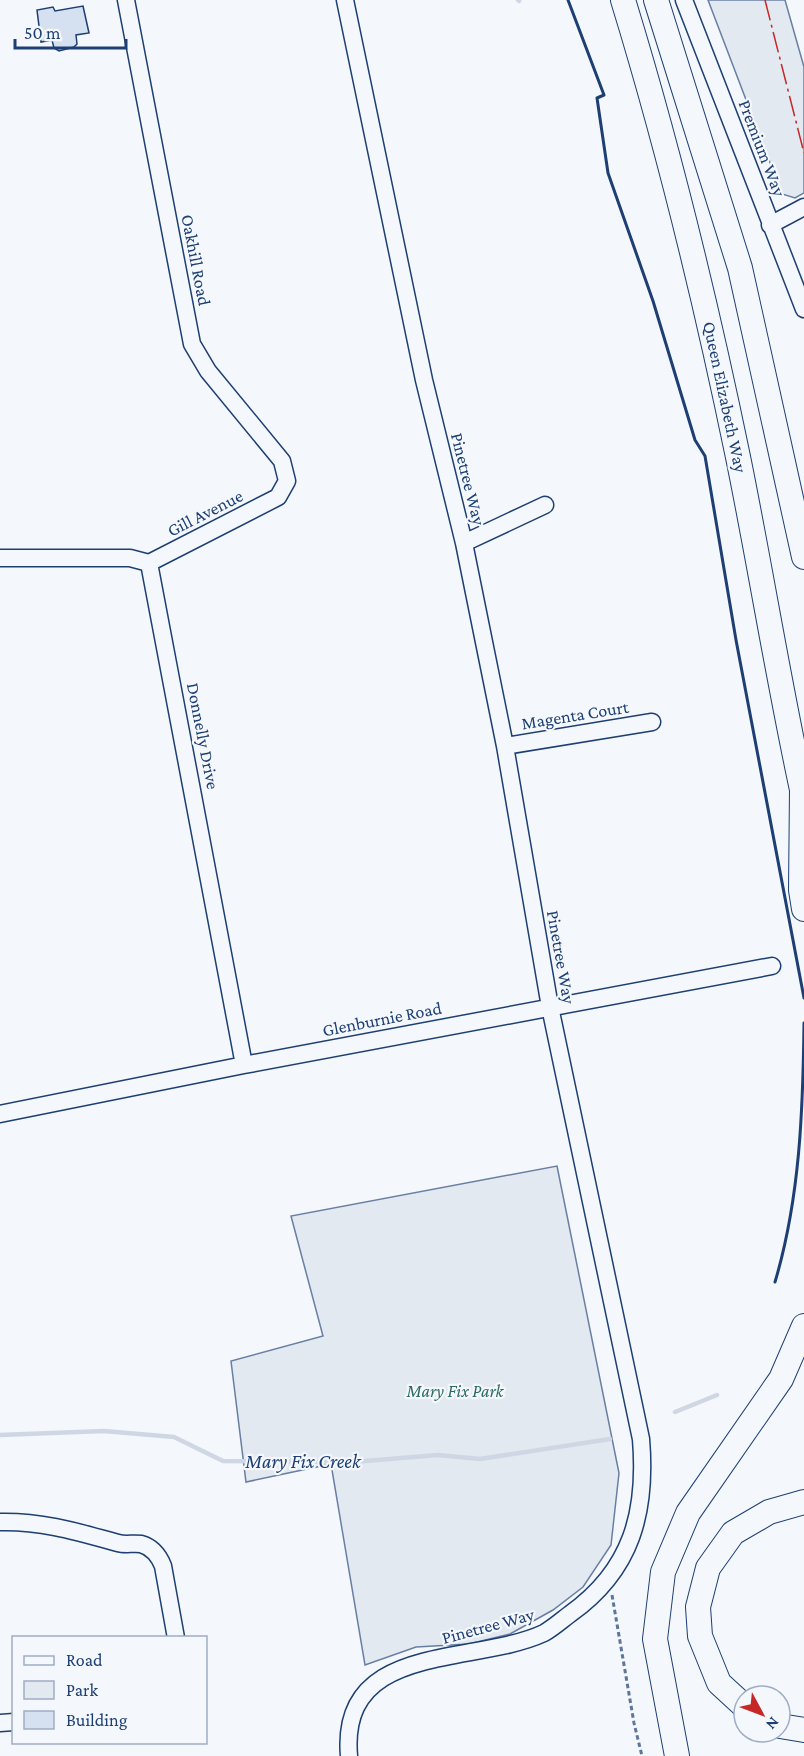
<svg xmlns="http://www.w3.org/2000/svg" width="804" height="1756" viewBox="0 0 804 1756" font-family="'Crimson Pro',serif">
  <rect width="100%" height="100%" fill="#f4f7fb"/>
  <path fill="#e3e9f0" stroke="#687fa3" stroke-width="1.5" d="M708 0H785L804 67V193L795 198 782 194Z
    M557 1166 619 1473 611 1545 583 1587 553 1610 510 1634 469 1644 416 1647 365 1665 331 1464 246 1482 231 1361 323 1336 291 1216Z"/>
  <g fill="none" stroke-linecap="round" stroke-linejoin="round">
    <path stroke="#cfd7e4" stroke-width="4.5" d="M518 0 519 1
      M675 1412 717 1395
      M0 1435 104 1431 174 1437 223 1461 353 1462 438 1455 480 1459 610 1439"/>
  </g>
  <path fill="#d5e0f0" stroke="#1d3f73" stroke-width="1.5" d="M83 6 89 33 76 35 77 44 74 47 59 51 54 48 52 40 41 42 37 10 53 7 55 11Z"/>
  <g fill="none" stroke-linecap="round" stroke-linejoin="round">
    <g stroke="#1d3f73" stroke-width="19">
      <path id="minor" d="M126 0 192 344 208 371 282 461 287 481 278 497 149 563
        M345 0 424 380 464 543 505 746 550 1007 641 1439C647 1512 632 1570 570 1614 562 1620 553 1628 544 1633 473 1666 339 1641 349 1756
        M684 0 804 309
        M770 225 804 207
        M464 543 545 505
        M0 558H130L149 563 244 1065
        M505 746 652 722
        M0 1114 244 1065 772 966
        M0 1522C42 1521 78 1532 118 1543 125 1545 133 1543 141 1544 152 1547 159 1556 163 1566L176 1638
        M0 1723 14 1722"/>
    </g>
    <g stroke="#1d3f73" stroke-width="26">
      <path id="highway" d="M623 0C669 150 706 302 738 457 761 570 779 685 804 799
        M656 0 740 268 804 557
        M802 789 801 890 804 909
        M744 1706 719 1683 700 1636 698 1607 708 1568 733 1533 769 1512 804 1502
        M780 1726 804 1730
        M677 1756 655 1639 663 1572 688 1513 781 1379 804 1326"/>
    </g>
    <path stroke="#5e769c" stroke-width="3" stroke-dasharray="4.5 3" stroke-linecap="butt" d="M612 1595 634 1723 642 1756"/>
    <use href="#minor" stroke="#f4f7fb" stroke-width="16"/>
    <use href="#highway" stroke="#f4f7fb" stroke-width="24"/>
    <path stroke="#1d3f73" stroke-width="3" d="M568 0 604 95 597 98 608 173 653 301 695 440 705 456 736 640 804 998
      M775 1282C800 1198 803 1110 804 1023"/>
    <path stroke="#c62828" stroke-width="1.5" stroke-dasharray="21 4.5 3 4.5" stroke-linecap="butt" d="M765 0 804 153"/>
  </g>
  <g text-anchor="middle" stroke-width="4.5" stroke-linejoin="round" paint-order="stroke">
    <g font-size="18" fill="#1d3f73" stroke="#f4f7fb">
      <text transform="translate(762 148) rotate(69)" y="6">Premium Way</text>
      <text transform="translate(196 260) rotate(79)" y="6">Oakhill Road</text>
      <text transform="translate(725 397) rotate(78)" y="6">Queen Elizabeth Way</text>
      <text transform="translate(468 479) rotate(76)" y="6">Pinetree Way</text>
      <text transform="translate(205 513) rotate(-27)" y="6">Gill Avenue</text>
      <text transform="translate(575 715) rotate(-9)" y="6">Magenta Court</text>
      <text transform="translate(203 736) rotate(79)" y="6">Donnelly Drive</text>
      <text transform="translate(561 957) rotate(80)" y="6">Pinetree Way</text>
      <text transform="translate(382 1019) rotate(-11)" y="6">Glenburnie Road</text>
      <text transform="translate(488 1626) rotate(-15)" y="6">Pinetree Way</text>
    </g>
    <g font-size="18" font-style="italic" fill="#2c6c60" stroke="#f4f7fb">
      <text x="455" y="1397">Mary Fix Park</text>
    </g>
    <g font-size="20" font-style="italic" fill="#1d3f73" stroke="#f4f7fb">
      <text x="303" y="1468">Mary Fix Creek</text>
    </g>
  </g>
  <rect x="12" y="1636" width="195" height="108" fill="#f4f7fb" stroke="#9eadc5" stroke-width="1.5"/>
  <rect x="24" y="1656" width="30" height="9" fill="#f4f7fb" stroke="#9eadc5" stroke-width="1.5"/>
  <text x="66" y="1666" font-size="18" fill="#1d3f73">Road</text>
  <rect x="24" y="1681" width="30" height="18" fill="#e3e9f0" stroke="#9eadc5" stroke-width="1.5"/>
  <text x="66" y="1696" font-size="18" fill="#1d3f73">Park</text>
  <rect x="24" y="1711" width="30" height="18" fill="#d5e0f0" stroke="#9eadc5" stroke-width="1.5"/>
  <text x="66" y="1726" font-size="18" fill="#1d3f73">Building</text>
  <g transform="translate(762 1714) rotate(131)"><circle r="28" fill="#f4f7fb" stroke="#9eadc5" stroke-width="1.5"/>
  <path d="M0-4.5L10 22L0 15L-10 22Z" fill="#c62828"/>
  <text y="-9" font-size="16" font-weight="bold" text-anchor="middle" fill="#1d3f73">N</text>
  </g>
  <path d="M15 39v9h111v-9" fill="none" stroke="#1d3f73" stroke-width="3"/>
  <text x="24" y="39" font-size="18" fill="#1d3f73" stroke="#f4f7fb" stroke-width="4.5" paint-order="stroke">50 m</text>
</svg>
